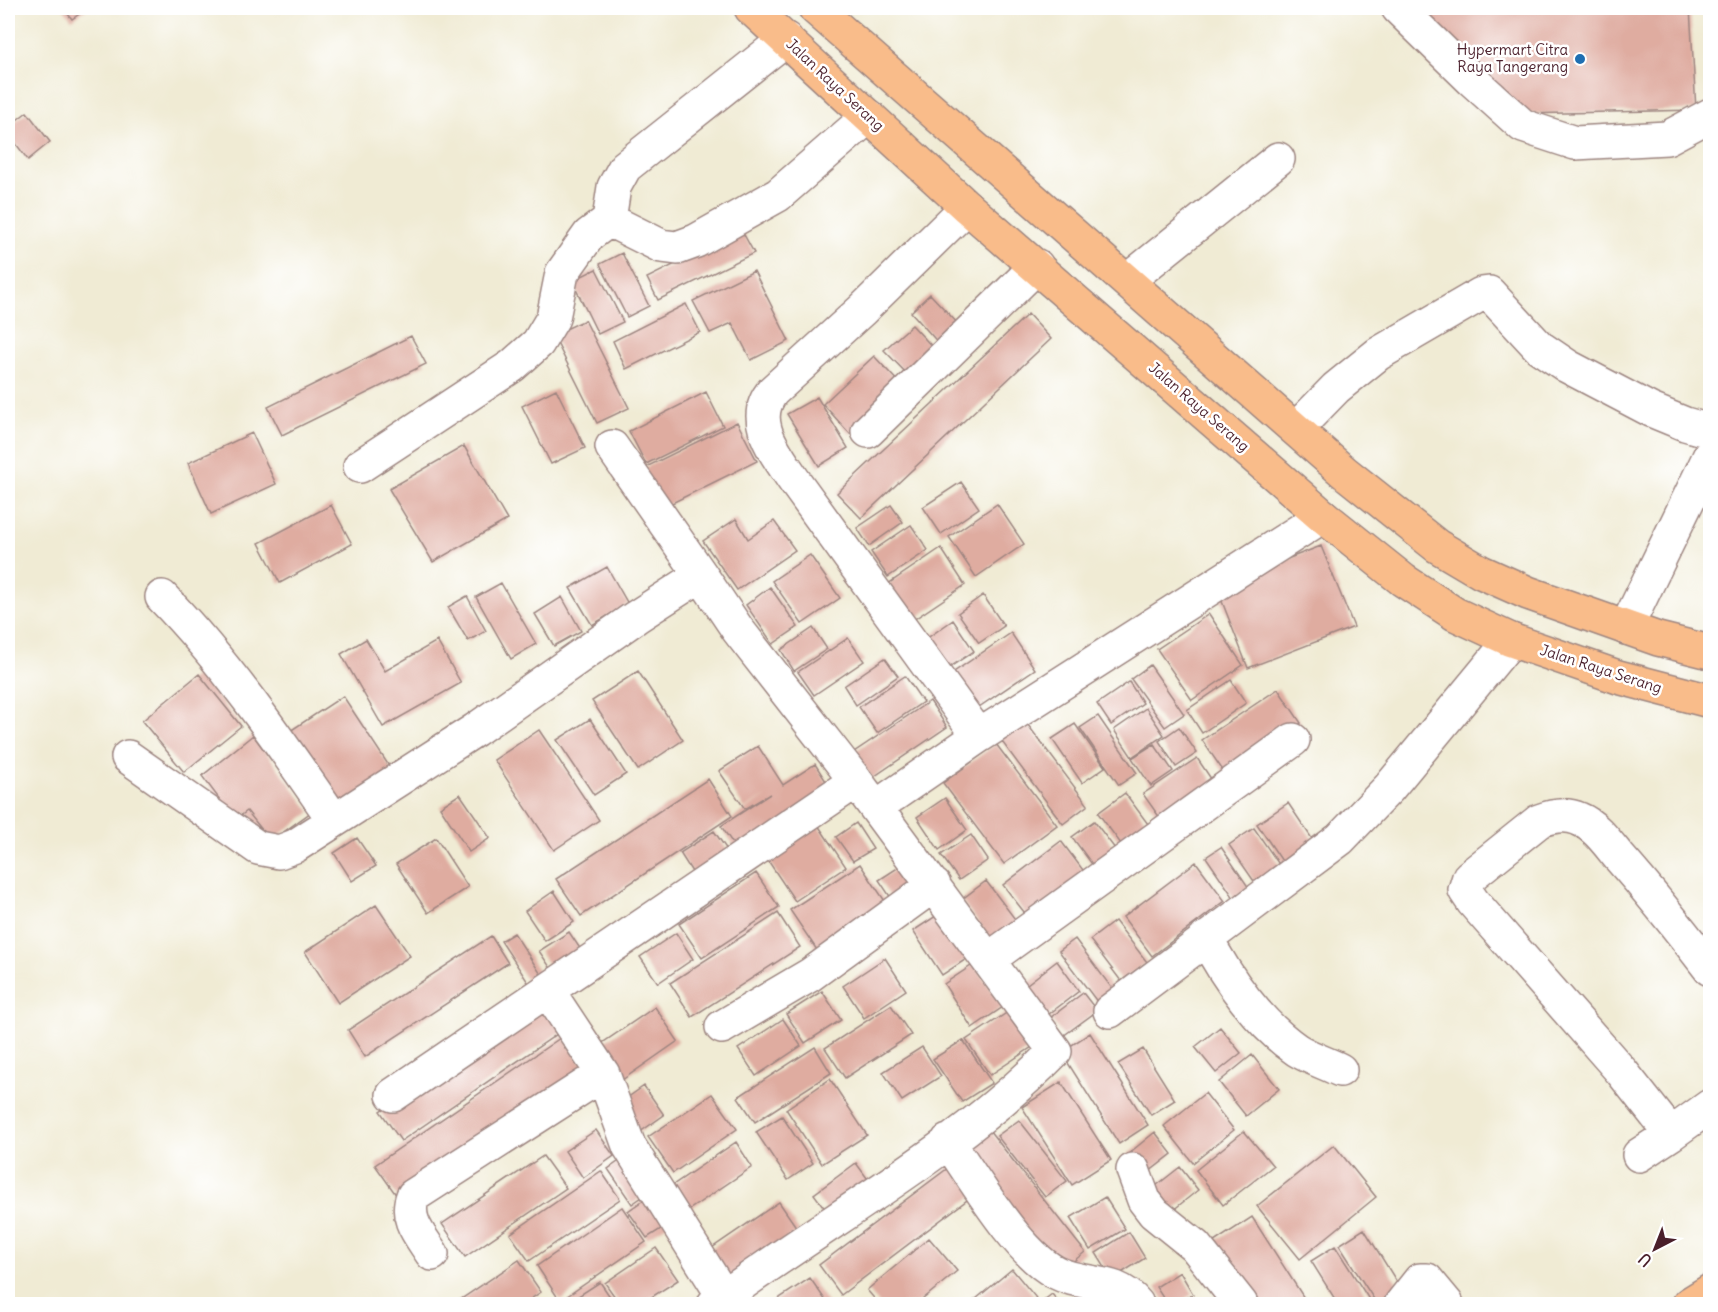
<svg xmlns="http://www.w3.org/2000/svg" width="1718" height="1312" viewBox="0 0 1718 1312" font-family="Delius,sans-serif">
  <rect width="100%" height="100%" fill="#fff"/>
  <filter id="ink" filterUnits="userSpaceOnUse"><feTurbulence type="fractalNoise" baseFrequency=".0167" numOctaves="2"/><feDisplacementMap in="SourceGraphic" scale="12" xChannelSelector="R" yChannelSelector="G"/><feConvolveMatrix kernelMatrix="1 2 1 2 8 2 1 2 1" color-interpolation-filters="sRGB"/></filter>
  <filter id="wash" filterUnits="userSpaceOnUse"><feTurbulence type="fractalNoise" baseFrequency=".008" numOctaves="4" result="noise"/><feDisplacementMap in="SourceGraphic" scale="24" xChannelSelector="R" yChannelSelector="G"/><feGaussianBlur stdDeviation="1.35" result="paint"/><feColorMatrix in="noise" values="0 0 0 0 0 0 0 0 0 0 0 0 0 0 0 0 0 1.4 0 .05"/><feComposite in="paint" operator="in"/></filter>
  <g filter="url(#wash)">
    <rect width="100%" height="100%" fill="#f0ebd4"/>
    <g id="blocks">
      <path fill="#dfaca0" d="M63 8H88L72 19Z
        M1415 8H1690L1696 110 1521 114Z
        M27 112 50 142 28 160 8 133V127Z
        M742 231 754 253 658 300 647 278Z
        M622 253 649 306 627 317 600 264Z
        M596 269 623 322 598 334 572 281Z
        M754 271 789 341 751 360 732 323 710 333 693 301Z
        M930 294 961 327 941 346 911 312Z
        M686 304 700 332 626 369 613 341Z
        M1028 314 1051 339 861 518 837 493Z
        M585 320 629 408 597 423 553 335Z
        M912 325 938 353 911 378 884 350Z
        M411 336 426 364 282 435 268 407Z
        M874 356 902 386 850 434 823 404Z
        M556 389 585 448 551 464 522 406Z
        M706 392 723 426 646 464 629 431Z
        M817 397 848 448 819 466 787 414Z
        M737 422 757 461 660 509 640 470Z
        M252 433 276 484 211 514 188 463Z
        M464 446 507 520 433 562 389 489Z
        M961 482 979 508 941 534 923 507Z
        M997 504 1024 544 976 577 949 537Z
        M331 505 352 544 280 583 259 543Z
        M891 505 903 522 869 546 857 528Z
        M736 519 748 539 774 521 795 550 737 590 703 541Z
        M911 525 928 550 888 577 871 552Z
        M1321 546 1354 627 1248 668 1216 586Z
        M941 548 965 585 913 620 888 584Z
        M810 555 840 598 802 624 772 581Z
        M607 567 628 604 592 625 570 588Z
        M501 583 536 644 511 659 476 597Z
        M770 587 798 627 773 644 746 605Z
        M983 595 1004 626 979 643 958 613Z
        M467 596 486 631 468 641 448 607Z
        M562 597 581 631 554 646 535 614Z
        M1209 614 1243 665 1192 700 1157 649Z
        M953 620 974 651 947 669 926 639Z
        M813 628 827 649 794 671 781 650Z
        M1011 633 1035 669 976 709 951 674Z
        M848 638 864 661 814 695 798 672Z
        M366 639 385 671 437 641 461 683 383 727 341 654Z
        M885 658 898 676 856 705 844 686Z
        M1150 665 1184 714 1165 727 1131 679Z
        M638 671 683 740 638 770 592 701Z
        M199 674 241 726 184 772 142 721Z
        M905 676 923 702 877 733 859 707Z
        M1231 680 1246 703 1202 733 1187 710Z
        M1129 682 1143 703 1111 725 1097 704Z
        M1278 689 1301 723 1226 775 1202 740Z
        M343 696 393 772 337 809 287 733Z
        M930 701 947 727 872 778 854 752Z
        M1146 708 1164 735 1132 757 1114 730Z
        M1098 716 1137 773 1119 785 1080 728Z
        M1022 717 1088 805 1063 824 997 735Z
        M590 719 626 774 594 795 557 740Z
        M1075 724 1105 767 1082 783 1052 739Z
        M1179 727 1197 753 1176 767 1159 741Z
        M539 730 599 820 554 850 494 760Z
        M253 735 311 812 271 841 247 811 235 820 202 776Z
        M996 744 1057 825 1004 864 943 783Z
        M1154 744 1173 771 1151 786 1132 758Z
        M758 746 783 785 815 764 833 792 739 853 721 826 770 794 745 809 719 771Z
        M1197 758 1220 792 1167 828 1143 794Z
        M708 779 732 816 581 916 556 879Z
        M1125 793 1151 828 1124 848 1098 813Z
        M460 794 490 838 469 852 440 807Z
        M945 798 967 830 939 850 917 817Z
        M1288 803 1317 846 1286 867 1257 824Z
        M1094 821 1122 858 1100 875 1072 837Z
        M856 823 873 849 853 861 836 837Z
        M818 825 846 867 795 901 767 859Z
        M1254 828 1283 870 1258 887 1229 845Z
        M714 831 734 860 699 883 680 853Z
        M971 835 988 860 959 880 941 855Z
        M357 838 376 866 352 881 334 853Z
        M436 838 468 887 428 913 396 864Z
        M1061 841 1086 874 1028 917 1003 885Z
        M1221 847 1249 888 1234 898 1206 857Z
        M1196 862 1225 901 1152 956 1123 917Z
        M860 864 893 913 823 959 790 910Z
        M902 865 920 892 897 907 879 880Z
        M756 873 779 907 702 958 679 924Z
        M986 881 1018 923 993 942 961 900Z
        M554 891 574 922 545 941 525 911Z
        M376 905 410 956 338 1003 305 952Z
        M942 912 971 956 942 975 913 931Z
        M778 913 800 947 692 1017 670 983Z
        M1115 921 1147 962 1121 981 1090 940Z
        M569 932 585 956 556 976 539 951Z
        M514 933 548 985 535 993 501 941Z
        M676 933 693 959 658 983 640 957Z
        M491 936 508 963 365 1057 348 1030Z
        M1075 939 1114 991 1098 1003 1059 951Z
        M885 958 906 990 864 1018 843 986Z
        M1057 961 1079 991 1045 1017 1022 988Z
        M974 964 1003 1007 972 1028 944 984Z
        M822 991 841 1020 805 1043 786 1014Z
        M1083 993 1097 1011 1063 1036 1050 1018Z
        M543 999 563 1030 401 1141 380 1111Z
        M891 1005 911 1035 845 1078 825 1048Z
        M655 1007 678 1041 622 1080 598 1046Z
        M1008 1012 1032 1047 990 1075 966 1040Z
        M783 1019 801 1046 756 1076 738 1049Z
        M1220 1027 1241 1053 1216 1073 1195 1047Z
        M1090 1033 1148 1125 1119 1144 1061 1052Z
        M563 1036 587 1070 399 1199 375 1165Z
        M963 1040 992 1083 962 1102 933 1059Z
        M815 1047 831 1073 755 1122 738 1097Z
        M922 1047 941 1076 902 1101 883 1072Z
        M1143 1049 1175 1100 1151 1115 1118 1064Z
        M1252 1055 1279 1089 1246 1116 1219 1082Z
        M830 1079 867 1135 822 1164 786 1109Z
        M1061 1082 1111 1160 1072 1185 1022 1107Z
        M644 1086 664 1115 640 1132 620 1103Z
        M1205 1093 1234 1130 1193 1163 1164 1126Z
        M712 1094 737 1129 673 1173 648 1137Z
        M782 1116 813 1163 788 1180 756 1132Z
        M1019 1120 1067 1181 1045 1197 997 1136Z
        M982 1121 1085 1252 1060 1272 957 1141Z
        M596 1130 614 1156 583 1178 565 1151Z
        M1244 1131 1273 1166 1223 1205 1196 1170Z
        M1155 1132 1172 1154 1145 1175 1128 1154Z
        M736 1142 752 1167 687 1211 670 1187Z
        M1334 1145 1376 1197 1300 1259 1257 1206Z
        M628 1155 652 1190 632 1204 608 1169Z
        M543 1156 566 1188 465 1257 442 1224Z
        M856 1163 873 1186 831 1217 814 1194Z
        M952 1165 975 1194 841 1295 819 1265Z
        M1180 1167 1198 1190 1162 1219 1143 1196Z
        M601 1171 620 1199 529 1261 510 1234Z
        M655 1192 675 1220 647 1238 628 1211Z
        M1105 1197 1125 1229 1090 1250 1070 1218Z
        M779 1202 799 1231 729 1279 709 1250Z
        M622 1207 646 1242 560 1301 537 1266Z
        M1252 1217 1304 1298 1293 1304H1254L1214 1242Z
        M1364 1229 1405 1295 1391 1304H1377L1339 1245Z
        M1129 1232 1145 1258 1112 1279 1096 1253Z
        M929 1238 957 1271 917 1304H879L867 1290Z
        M1335 1246 1372 1304H1338L1311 1261Z
        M656 1248 678 1280 641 1304H620L605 1283Z
        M519 1260 541 1292 523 1304H454Z
        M1012 1269 1036 1298 1028 1304H970Z
        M1180 1272 1193 1294 1176 1304H1167L1156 1287Z
        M810 1278 828 1304H773L772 1303Z
        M600 1282 615 1304H566Z
        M1052 1294 1060 1304H1039Z"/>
    </g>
  </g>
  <g filter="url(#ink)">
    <use href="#blocks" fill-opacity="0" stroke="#9d8580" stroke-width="1.5"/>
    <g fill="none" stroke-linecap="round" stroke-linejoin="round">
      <g stroke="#9d8580" stroke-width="36">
        <path id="minor" d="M1398 8 1472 80 1523 126 1575 143 1667 138 1710 115
          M967 207 862 310 773 391C748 420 776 453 793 479L979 736
          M609 220 661 246 677 248 696 241 778 195 869 116
          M1128 280 1278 159
          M1296 429 1336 388 1378 354 1481 294 1489 293 1539 347 1567 366 1651 410 1685 424 1710 431
          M868 431 1037 266
          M612 447 701 575
          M360 466 512 366 538 343 553 318 562 273 589 235 609 220 614 187 625 167 786 39
          M162 597C228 665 280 742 334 820
          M1626 628 1710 455
          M128 757 258 848 279 852 295 846 475 730 636 617 701 575 738 630 856 781 1055 1051C956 1152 827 1220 714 1304
          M876 807 979 736 1323 516
          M1206 938C1227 979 1259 1024 1297 1050 1310 1058 1326 1063 1340 1070
          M989 959 1293 740
          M1710 969C1681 931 1651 893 1619 857 1608 844 1596 826 1579 819 1566 813 1552 816 1539 821L1469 877 1465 890 1473 902 1622 1072 1671 1134 1710 1106
          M548 991 603 1074 629 1146 724 1297
          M1110 1011 1340 839 1389 788 1511 640
          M722 1027 810 975 934 885
          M393 1095 856 781
          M948 1141C974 1178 1016 1251 1055 1272 1083 1287 1116 1277 1137 1304
          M1639 1155 1671 1134
          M1133 1170 1144 1200 1154 1213 1195 1246 1241 1304
          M432 1254C420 1235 404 1219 413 1196L603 1074
          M1401 1304 1420 1280H1427L1447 1304"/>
      </g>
      <g stroke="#9d8580" stroke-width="36">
        <path id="major" d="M1689 1304 1710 1291"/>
      </g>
      <g stroke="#9d8580" stroke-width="36">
        <path id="highway" d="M751 8 967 207 1323 516 1403 580 1455 614 1511 640 1618 677 1710 701
          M815 8 1344 472 1437 546 1481 572 1528 593 1658 639 1710 652"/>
      </g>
      <use href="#minor" stroke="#fff" stroke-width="33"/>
      <use href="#major" stroke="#f9bc8a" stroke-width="33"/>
      <use href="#highway" stroke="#f9bc8a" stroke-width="33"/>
    </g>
  </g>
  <circle fill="#1f6fb2" stroke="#fff" stroke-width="2" cx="1580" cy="59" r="6"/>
  <g text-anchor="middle" stroke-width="5" stroke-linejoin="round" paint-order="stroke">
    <g font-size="15" fill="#4a1f2b" stroke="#fff" text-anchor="end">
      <text x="1568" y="55">Hypermart Citra<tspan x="1568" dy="17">Raya Tangerang</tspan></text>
    </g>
    <g font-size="15" fill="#4a1f2b" stroke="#fff">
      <text transform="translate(835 85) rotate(43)" y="5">Jalan Raya Serang</text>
      <text transform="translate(1199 407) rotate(41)" y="5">Jalan Raya Serang</text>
      <text transform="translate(1601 669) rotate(18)" y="5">Jalan Raya Serang</text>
    </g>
  </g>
  <rect width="1718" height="1312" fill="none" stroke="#fff" stroke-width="30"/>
  <g transform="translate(1655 1249) rotate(222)" stroke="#ffffff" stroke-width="4.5" paint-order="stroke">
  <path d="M0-4.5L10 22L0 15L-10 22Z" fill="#4a1f2b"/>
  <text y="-9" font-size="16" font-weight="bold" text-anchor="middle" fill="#4a1f2b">U</text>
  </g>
</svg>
